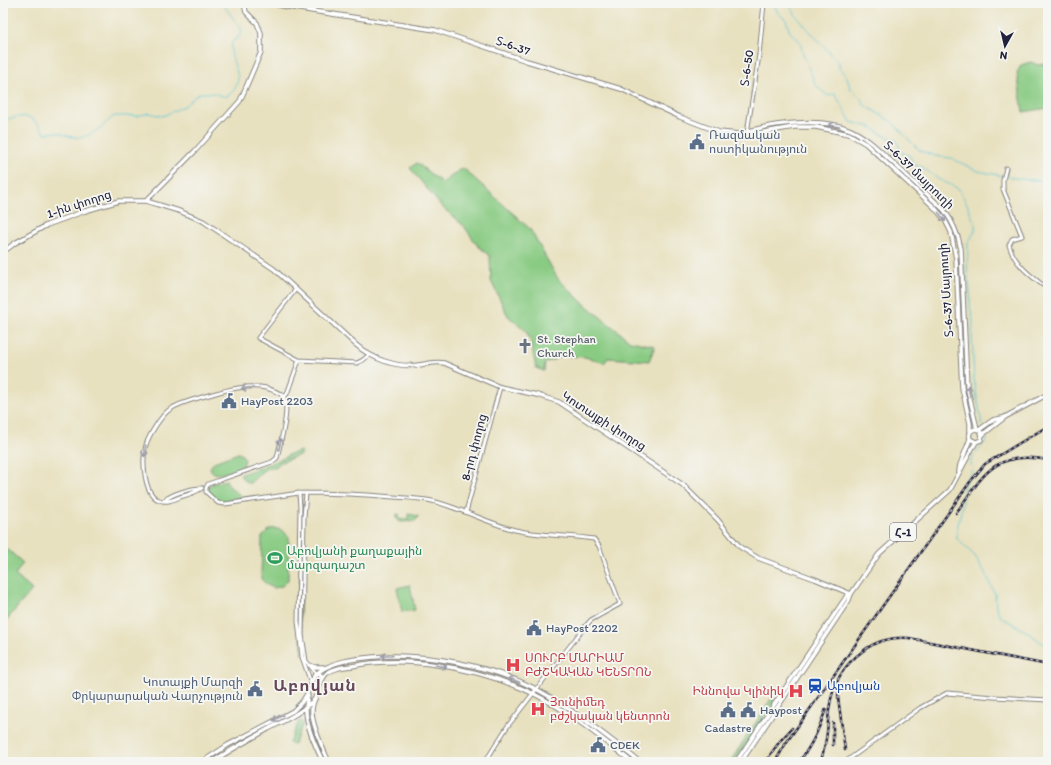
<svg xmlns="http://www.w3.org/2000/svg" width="1051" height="765" viewBox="0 0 1051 765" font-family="Itim,'Noto Sans Armenian',sans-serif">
  <rect width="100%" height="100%" fill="#f6f6f2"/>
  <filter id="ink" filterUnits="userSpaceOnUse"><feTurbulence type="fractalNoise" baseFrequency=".025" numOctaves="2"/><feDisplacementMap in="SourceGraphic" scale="8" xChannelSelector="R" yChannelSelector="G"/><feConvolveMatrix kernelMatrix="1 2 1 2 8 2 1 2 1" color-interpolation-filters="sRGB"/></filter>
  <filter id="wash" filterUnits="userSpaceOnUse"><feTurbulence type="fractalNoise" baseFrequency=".012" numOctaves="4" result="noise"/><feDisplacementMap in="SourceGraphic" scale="16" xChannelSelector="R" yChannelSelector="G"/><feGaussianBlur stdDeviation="0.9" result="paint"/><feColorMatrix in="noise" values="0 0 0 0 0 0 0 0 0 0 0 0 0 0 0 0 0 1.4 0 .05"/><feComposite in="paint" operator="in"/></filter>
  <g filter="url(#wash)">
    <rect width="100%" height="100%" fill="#e8e1c0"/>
    <path fill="#89cb83" stroke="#56765f" d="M1031 62 1038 65 1048 63V108L1023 112 1017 73 1021 65Z
      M417 163 442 183 463 168 530 229 558 279 582 302 630 341 655 346 649 361 608 358 604 363 585 357 563 356 545 363 544 371 536 368 530 339 525 330 508 316 491 281 490 256 477 245 464 226 442 207 410 168Z
      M301 451 302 454 279 463 276 467C265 465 258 476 249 484L241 477V474L245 473 284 458 290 454Z
      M238 453 241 454 245 459 243 466C234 469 215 481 210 468L214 462Z
      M226 480 229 486 243 498 221 501C216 500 208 493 207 488L209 485Z
      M302 505H303L300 619 303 655 299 620Z
      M399 514V519H408V514L418 516 417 519 415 521 400 522 396 518V515Z
      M270 529C280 528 283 530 289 537L288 580 282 586 274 588 267 585 261 579 262 537Z
      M6 548 23 563 15 575 32 590 3 624V553Z
      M410 585 415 610 402 612 397 588Z
      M771 699H774V702L734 762H730Z
      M299 721H302L303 723 294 745 289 743Z"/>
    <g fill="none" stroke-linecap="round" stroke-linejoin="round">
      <path stroke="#58c4d0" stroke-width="1" d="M773 3 778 13 786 20 790 32 800 41 802 51 816 86 828 96 835 94 851 122 871 127 883 135 896 140 902 153 909 155 914 165 922 167 938 179 959 189 968 206 975 225V231L968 243 967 273 970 289V306L973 321 972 336 974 381 982 425
        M788 3 797 17 839 63V68L847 77 850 88 861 98 863 104 892 122 919 150 935 156 951 158 978 171 1003 176
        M3 120C26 115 32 113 45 134 60 130 59 134 73 137 90 140 102 126 114 116H137L149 113 163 116 184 106 199 93H212L226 97C252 79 226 64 232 42L239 37 242 30 224 6 219 3
        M1006 176 1019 179 1048 181
        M986 434 987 440 972 458 970 465 973 468C970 474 966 480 964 485 963 491 964 496 963 502 961 515 956 526 957 539L974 555 986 574 995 595 996 607 1001 617 1029 633 1046 646H1048"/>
    </g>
  </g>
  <g filter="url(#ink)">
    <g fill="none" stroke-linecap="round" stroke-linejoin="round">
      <g stroke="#85827e" stroke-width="5">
        <path id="tertiary" d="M747 133 759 55 764 3
          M1006 168 1003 180V189L1022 236 1012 239 1009 245C1014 264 1032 277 1048 289
          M296 289 258 338 299 360 357 363 363 360 369 355
          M284 397 287 394 299 360
          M202 488C195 493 187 495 180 497 173 500 166 503 159 500 143 494 142 458 146 445 149 435 161 416 169 410 180 402 196 399 209 395 226 390 248 384 266 388 272 390 281 392 284 398 290 411 280 443 277 458L272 462 208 484 206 488V492L218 503 225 504 299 493C330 493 361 494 393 497 406 498 419 498 432 501 461 508 487 523 515 530 541 536 568 535 594 539L599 546 620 604 591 620 583 629 507 727 485 762
          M299 493 300 507 298 621 302 657 311 683
          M306 493 304 517 302 635 306 661 316 673
          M163 501C172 494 190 488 202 488
          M466 512 500 387
          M845 762 920 708 947 693 994 697 1048 700"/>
      </g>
      <g stroke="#85827e" stroke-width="5.5">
        <path id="secondary" d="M271 3 287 7 435 30 527 61 621 89 680 117 719 132 747 135 794 127H816L849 134 866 144 934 207 945 220 951 232 956 259 962 388 970 423V431
          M743 133C772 123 823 117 851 130 866 137 878 149 890 160 908 177 926 193 944 210 953 222 958 234 961 249L967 386 977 429
          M146 201 195 151 240 101 261 52V33L257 23 246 12 244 3
          M3 252 15 243 47 225 85 211 119 201H146L179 211 203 221 274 269 355 344C372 359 396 368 419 365 428 364 435 361 444 363L500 387 537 395 559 402 683 485 718 520 740 547 758 558 815 579 851 594
          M309 665 315 667H323
          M317 673C333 661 354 659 374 657 423 652 492 666 536 689 573 709 606 736 640 762
          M308 696C307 700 306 704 306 708 305 724 316 747 323 762
          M202 762 228 745 293 711 302 702 307 694 315 674 317 673 320 674 322 679
          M212 762C230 750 249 740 268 729 286 720 301 713 315 699
          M329 762C323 749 311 724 312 710 312 704 316 696 318 690 320 684 322 679 326 674 333 668 343 667 352 666 405 655 471 667 521 688 562 705 597 735 632 762"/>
      </g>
      <g stroke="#85827e" stroke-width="5.5">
        <path id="primary" d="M979 430 993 420 1002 418
          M976 442 970 439C967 429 979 425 982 435
          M959 471 960 465 970 439
          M736 762 846 597 850 594
          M741 762 849 600 851 594 879 554 950 490 973 447 976 442 981 440 982 435 1005 417 1048 394"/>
      </g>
      <use href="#tertiary" stroke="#fff" stroke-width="3"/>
      <use href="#secondary" stroke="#fff" stroke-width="3.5"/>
      <use href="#primary" stroke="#fff" stroke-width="3.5"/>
      <g stroke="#22223b" stroke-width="2.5">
        <path id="rail" d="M956 513C984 474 994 450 1048 460
          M839 684 838 697 845 750
          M833 745V723
          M765 762 780 741 792 728
          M775 762 786 743 970 482 985 464 1048 426
          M799 762C813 743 818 731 826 709
          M821 762C823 752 826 742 827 732 828 725 828 718 829 710 832 686 843 665 863 651 876 641 892 637 909 638L1048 665"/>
      </g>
      <use href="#rail" stroke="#f6f6f2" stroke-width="1" stroke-dasharray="3" stroke-linecap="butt"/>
    </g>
    <defs><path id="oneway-shaft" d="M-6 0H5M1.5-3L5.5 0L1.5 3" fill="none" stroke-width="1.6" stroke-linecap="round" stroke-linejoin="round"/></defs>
    <g stroke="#9c9ca7">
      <use href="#oneway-shaft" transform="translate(834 126) rotate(-170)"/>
      <use href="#oneway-shaft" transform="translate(942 217) rotate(52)"/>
      <use href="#oneway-shaft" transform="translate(247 388) rotate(175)"/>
      <use href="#oneway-shaft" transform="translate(969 391) rotate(-101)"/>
      <use href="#oneway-shaft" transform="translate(280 444) rotate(-78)"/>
      <use href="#oneway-shaft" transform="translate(145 451) rotate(97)"/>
      <use href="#oneway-shaft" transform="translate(387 656) rotate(177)"/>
      <use href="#oneway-shaft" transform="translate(441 666) rotate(10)"/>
      <use href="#oneway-shaft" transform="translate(514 680) rotate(-159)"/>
      <use href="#oneway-shaft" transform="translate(278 718) rotate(153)"/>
    </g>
  </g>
  <defs>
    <g id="civic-bare" transform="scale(1.2)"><path d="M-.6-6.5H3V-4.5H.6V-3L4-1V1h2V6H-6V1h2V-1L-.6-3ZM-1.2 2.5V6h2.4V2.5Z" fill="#5c6f8a" stroke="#f6f6f2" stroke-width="2.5" paint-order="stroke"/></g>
    <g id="church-bare" transform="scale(1.2)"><path d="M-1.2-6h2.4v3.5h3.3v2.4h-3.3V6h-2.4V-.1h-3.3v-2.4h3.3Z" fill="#6b7280" stroke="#f6f6f2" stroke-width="2.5" paint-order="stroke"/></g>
    <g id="stadium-bare" transform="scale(1.2)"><path d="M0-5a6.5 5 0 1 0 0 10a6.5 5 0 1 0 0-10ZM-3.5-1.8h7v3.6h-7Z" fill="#2e9e5b" stroke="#f6f6f2" stroke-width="2.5" paint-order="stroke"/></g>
    <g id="hospital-bare" transform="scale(1.2)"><path d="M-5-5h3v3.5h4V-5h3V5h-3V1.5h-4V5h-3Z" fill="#e0444e" stroke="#f6f6f2" stroke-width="2.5" paint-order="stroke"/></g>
    <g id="station-bare" transform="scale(1.2)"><path d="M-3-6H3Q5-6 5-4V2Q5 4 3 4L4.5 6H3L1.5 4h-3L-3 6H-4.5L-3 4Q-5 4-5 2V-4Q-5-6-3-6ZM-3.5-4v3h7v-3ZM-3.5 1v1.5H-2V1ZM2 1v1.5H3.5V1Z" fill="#1a4fb4" stroke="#f6f6f2" stroke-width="2.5" paint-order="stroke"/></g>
  </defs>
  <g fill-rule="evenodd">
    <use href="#civic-bare" x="697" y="142"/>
    <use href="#church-bare" x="525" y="346"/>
    <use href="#civic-bare" x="229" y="401"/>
    <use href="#stadium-bare" x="275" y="558"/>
    <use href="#civic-bare" x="534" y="628"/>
    <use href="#hospital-bare" x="513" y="665"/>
    <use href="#station-bare" x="815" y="686"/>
    <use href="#civic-bare" x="255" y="689"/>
    <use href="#hospital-bare" x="796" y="691"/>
    <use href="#hospital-bare" x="538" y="709"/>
    <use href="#civic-bare" x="728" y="710"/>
    <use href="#civic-bare" x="748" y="710"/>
    <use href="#civic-bare" x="598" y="745"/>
  </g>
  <g text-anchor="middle" stroke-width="3.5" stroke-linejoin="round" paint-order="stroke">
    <rect fill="#f6f6f2" stroke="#626272" stroke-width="1" x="890" y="523" width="26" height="18" rx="3"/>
    <g font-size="11" font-weight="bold" fill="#22223b">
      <text x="903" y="536">Հ-1</text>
    </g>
    <g font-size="12" fill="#22223b" stroke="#f6f6f2">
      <text transform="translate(513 46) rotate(19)" y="4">Տ-6-37</text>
      <text transform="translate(747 68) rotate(-82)" y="4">Տ-6-50</text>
      <text transform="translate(919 175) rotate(44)" y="4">Տ-6-37 մայրուղի</text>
      <text transform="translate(79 204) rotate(-18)" y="4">1-ին փողոց</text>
      <text transform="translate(946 290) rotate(-94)" y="4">Տ-6-37 Մայրուղի</text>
      <text transform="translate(604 421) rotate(33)" y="4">Կոտայքի փողոց</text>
      <text transform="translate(474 447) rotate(-75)" y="4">8-րդ փողոց</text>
    </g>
    <g font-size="12" fill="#4e5e75" stroke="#f6f6f2" text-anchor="start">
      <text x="709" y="139">Ռազմական<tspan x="709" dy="14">ոստիկանություն</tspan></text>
      <text x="241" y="405">HayPost 2203</text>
      <text x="546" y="632">HayPost 2202</text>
      <text x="243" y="686" text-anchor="end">Կոտայքի Մարզի<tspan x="243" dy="14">Փրկարարական Վարչություն</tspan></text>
      <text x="760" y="714">Haypost</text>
      <text x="728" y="732" text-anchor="middle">Cadastre</text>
      <text x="610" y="749">CDEK</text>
    </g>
    <g font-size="12" fill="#5b616d" stroke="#f6f6f2" text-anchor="start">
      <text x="537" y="343">St. Stephan<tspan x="537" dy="14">Church</tspan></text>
    </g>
    <g font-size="12" fill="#27864d" stroke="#f6f6f2" text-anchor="start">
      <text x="287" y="555">Աբովյանի քաղաքային<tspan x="287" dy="14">մարզադաշտ</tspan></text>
    </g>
    <g font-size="12" fill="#be3a42" stroke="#f6f6f2" text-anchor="start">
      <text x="525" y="662">ՍՈՒՐԲ ՄԱՐԻԱՄ<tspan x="525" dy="14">ԲԺՇԿԱԿԱՆ ԿԵՆՏՐՈՆ</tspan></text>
      <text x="784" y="695" text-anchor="end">Իննովա Կլինիկ</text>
      <text x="550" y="706">Յունիմեդ<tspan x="550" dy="14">բժշկական կենտրոն</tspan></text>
    </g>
    <g font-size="12" fill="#164399" stroke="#f6f6f2" text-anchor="start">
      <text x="827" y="690">Աբովյան</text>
    </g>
    <g font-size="16" font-weight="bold" letter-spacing="1" fill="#654858" stroke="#f6f6f2">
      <text x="315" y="691">Աբովյան</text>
    </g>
  </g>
  <rect width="1051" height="765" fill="none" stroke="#f6f6f2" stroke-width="16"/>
  <g transform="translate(1005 46) rotate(188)" stroke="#f6f6f2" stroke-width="3" paint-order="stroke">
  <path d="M0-3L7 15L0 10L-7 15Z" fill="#22223b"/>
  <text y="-6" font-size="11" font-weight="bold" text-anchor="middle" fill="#22223b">N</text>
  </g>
</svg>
